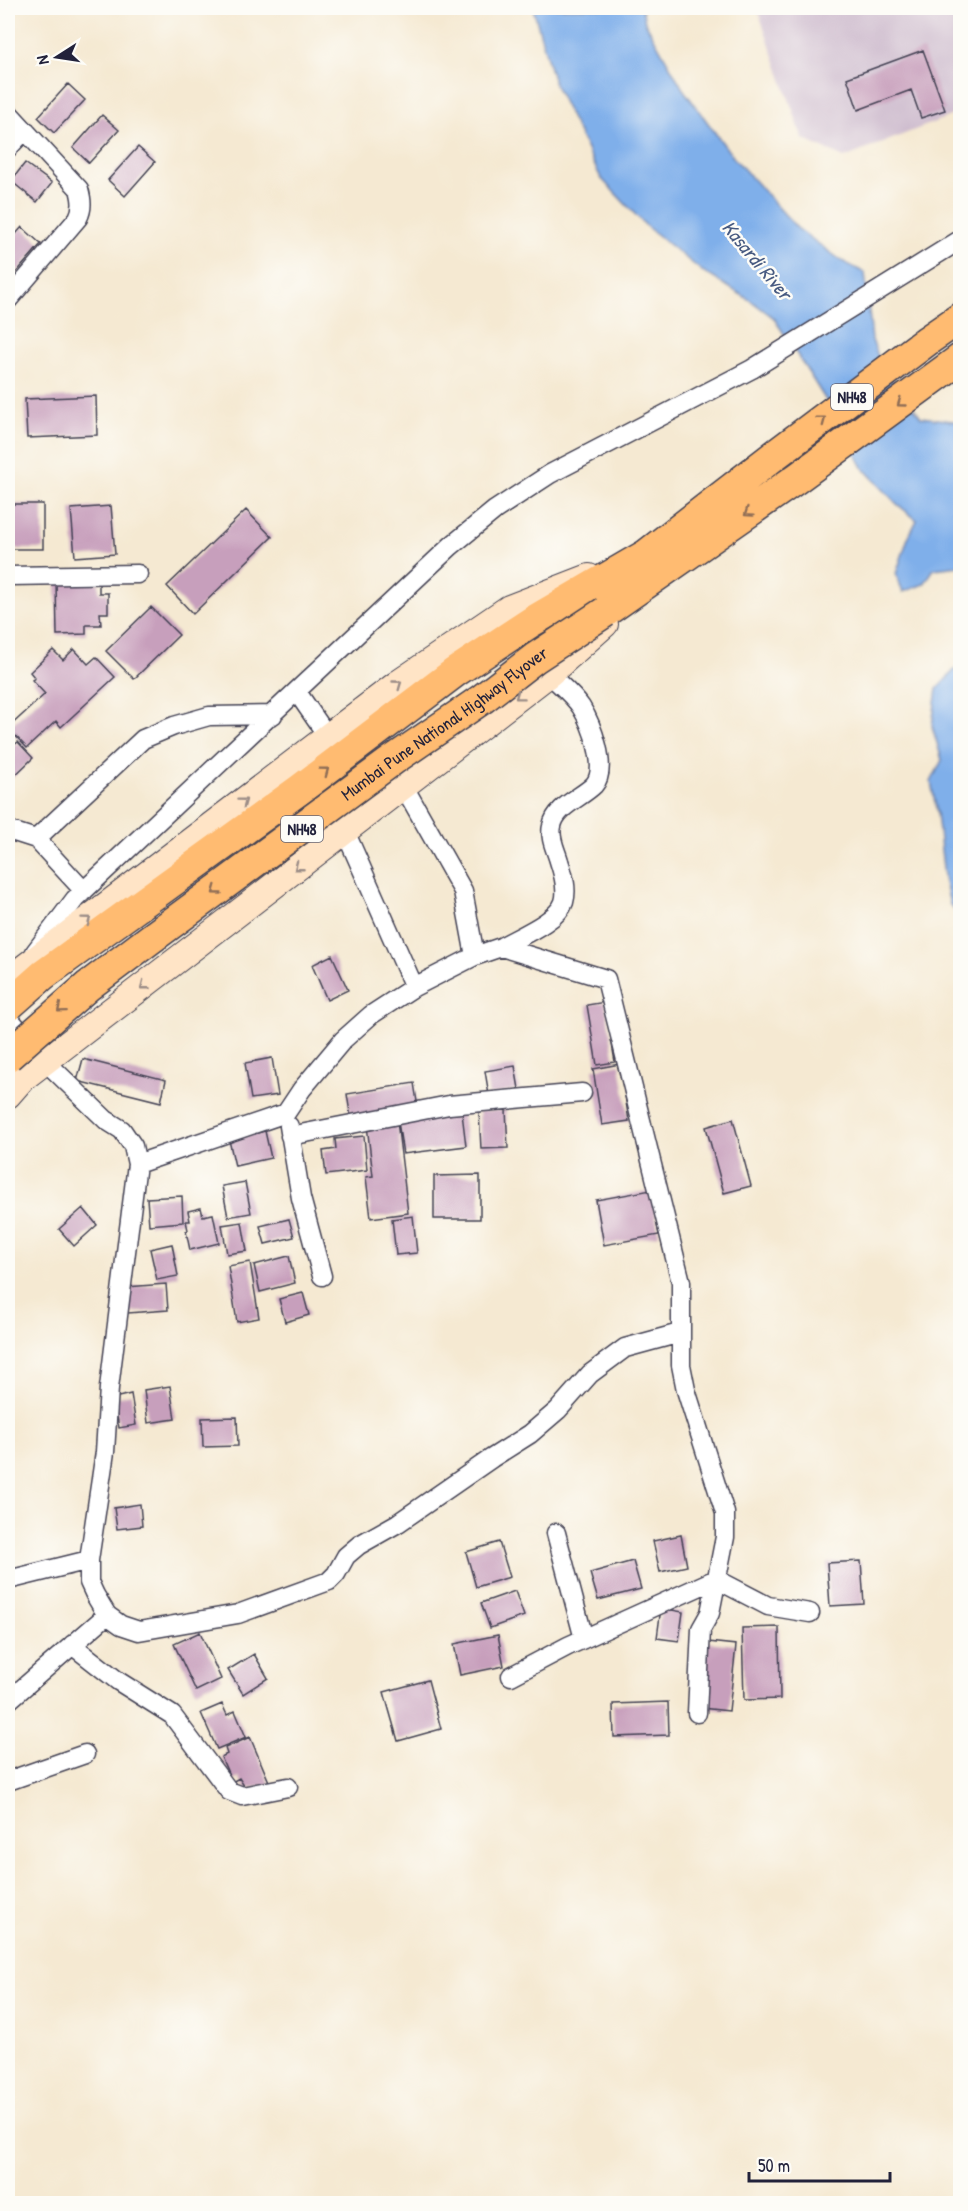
<svg xmlns="http://www.w3.org/2000/svg" width="968" height="2211" viewBox="0 0 968 2211" font-family="'Patrick Hand',sans-serif">
  <rect width="100%" height="100%" fill="#fdfcf7"/>
  <filter id="ink" filterUnits="userSpaceOnUse"><feTurbulence type="fractalNoise" baseFrequency=".0167" numOctaves="2"/><feDisplacementMap in="SourceGraphic" scale="12" xChannelSelector="R" yChannelSelector="G"/><feConvolveMatrix kernelMatrix="1 2 1 2 8 2 1 2 1" color-interpolation-filters="sRGB"/></filter>
  <filter id="wash" filterUnits="userSpaceOnUse"><feTurbulence type="fractalNoise" baseFrequency=".008" numOctaves="4" result="noise"/><feDisplacementMap in="SourceGraphic" scale="24" xChannelSelector="R" yChannelSelector="G"/><feGaussianBlur stdDeviation="1.35" result="paint"/><feColorMatrix in="noise" values="0 0 0 0 0 0 0 0 0 0 0 0 0 0 0 0 0 1.4 0 .05"/><feComposite in="paint" operator="in"/></filter>
  <g filter="url(#wash)">
    <rect width="100%" height="100%" fill="#f5e9d2"/>
    <path fill="#cfbdcf" d="M757 8H960V112L844 158 803 139Z"/>
    <path fill="#7fafea" stroke="#506892" stroke-width="1.5" d="M533 8H642L645 22 683 89 733 157 797 228 842 261 865 273 872 340 881 364 921 417 960 422V568L959 566 934 569 924 584 903 592 896 574 908 538 917 520 897 504 864 469 827 402 774 318 750 300 702 271 647 227 601 178 554 83Z
      M960 664V917L950 905 944 877 937 813 931 782 942 760 932 726 937 689Z"/>
    <g id="blocks">
      <path fill="#c79fbc" d="M923 50 945 110 921 118 911 90 858 110 847 78Z
        M68 84 85 100 54 133 38 117Z
        M102 115 119 130 89 163 73 148Z
        M138 147 155 162 125 196 108 180Z
        M25 163 52 183 37 202 11 181Z
        M22 227 41 244 8 282V243Z
        M96 396 97 435 27 438 25 399Z
        M10 504H43V549H10Z
        M111 506 115 554 75 557 71 509Z
        M246 510 272 537 193 614 167 586Z
        M56 581 99 583V593H108V613H100L101 625H86V634L57 635Z
        M151 607 179 635 134 679 106 651Z
        M74 649 88 664 96 657 115 677 61 727 56 721 27 748 8 728 45 694 32 680 35 678 30 672 53 650 63 660Z
        M9 740 14 745 18 742 33 758 8 782V742Z
        M332 955 348 990 327 1000 312 965Z
        M605 1002 615 1062 597 1065 587 1005Z
        M272 1058 278 1095 251 1099 245 1063Z
        M83 1059 166 1080 161 1102 77 1081Z
        M620 1064 629 1121 602 1125 593 1069Z
        M515 1066 519 1089 489 1095 485 1071Z
        M414 1083 418 1108 351 1119 347 1094Z
        M506 1110 508 1148 481 1149 479 1111Z
        M462 1113 466 1146 403 1154 398 1121Z
        M733 1119 751 1186 724 1193 706 1127Z
        M397 1121 408 1213 371 1218 366 1177 373 1176 367 1125Z
        M265 1131 271 1158 235 1166 229 1140Z
        M364 1136 367 1170 326 1175 323 1151 336 1149 335 1139Z
        M480 1175V1219H434V1176Z
        M245 1182 251 1213 228 1217 222 1186Z
        M651 1190 659 1235 604 1245 596 1200Z
        M182 1196 183 1222 149 1225 147 1198Z
        M83 1208 97 1225 74 1246 59 1229Z
        M201 1208 203 1216 213 1214 219 1243 190 1250 186 1231 188 1230 186 1221H190L188 1211Z
        M413 1216 417 1253 396 1255 392 1219Z
        M289 1219 294 1237 265 1244 260 1226Z
        M242 1222 247 1251 227 1254 222 1225Z
        M172 1244 178 1276 157 1280 150 1249Z
        M289 1256 295 1283 260 1292 254 1265Z
        M250 1262 259 1318 237 1322 228 1266Z
        M166 1284 168 1310 128 1313 126 1287Z
        M303 1293 309 1315 285 1322 279 1299Z
        M170 1386 175 1419 148 1423 144 1390Z
        M131 1394 136 1425 119 1428 114 1398Z
        M237 1417 238 1446 203 1447 202 1418Z
        M140 1504 142 1526 117 1529 114 1508Z
        M681 1535 687 1566 660 1572 653 1541Z
        M499 1542 510 1577 476 1587 466 1552Z
        M633 1561 641 1589 598 1600 590 1573Z
        M861 1561 864 1604 830 1606 827 1563Z
        M515 1591 524 1616 490 1628 481 1603Z
        M661 1608 683 1612 679 1641 657 1638Z
        M779 1627 780 1699 744 1700 742 1628Z
        M200 1632 221 1679 196 1691 174 1644Z
        M498 1635 504 1666 460 1675 454 1644Z
        M708 1642 736 1645 729 1711 701 1708Z
        M254 1654 268 1678 243 1694 228 1670Z
        M428 1680 441 1729 398 1741 384 1692Z
        M668 1702 669 1735 614 1737 613 1704Z
        M222 1704 227 1715 235 1711 246 1737 217 1749 201 1713Z
        M250 1737 270 1784 246 1789 239 1778 232 1782 221 1757 227 1754 225 1748Z"/>
    </g>
  </g>
  <g filter="url(#ink)">
    <use href="#blocks" fill-opacity="0" stroke="#424052" stroke-width="1.5"/>
    <g fill="none" stroke-linecap="round" stroke-linejoin="round">
      <g stroke="#424052" stroke-width="21">
        <path id="minor" d="M8 112 79 189C82 200 83 208 78 218L8 300
          M8 148 25 130
          M8 576 138 574
          M297 692 328 737
          M403 785 463 891 475 956
          M8 830 36 839 84 891
          M345 831 414 987
          M36 839 143 739 174 726 209 716 273 715
          M501 947C518 937 558 921 564 902 568 889 563 873 559 861 556 850 549 838 552 826 556 806 581 798 594 785 609 768 591 723 581 707 573 695 559 684 549 674
          M35 952 75 899 451 546 495 510 550 474 752 369 960 240
          M8 1017 45 1061 106 1120 122 1130 133 1146 137 1164 109 1388 105 1452 89 1560V1582L95 1595 107 1615 121 1625 139 1631 238 1614 329 1581 336 1574 346 1556 359 1545 398 1523 492 1458 530 1434 558 1410 590 1374 625 1348 680 1333
          M289 1126 301 1198 322 1276
          M290 1136 449 1105 582 1093
          M137 1164 286 1113 302 1089 343 1040 371 1015 414 987 475 956 501 947 606 979 681 1282V1365L686 1390 725 1513V1537L710 1613 701 1629 697 1713
          M556 1533 584 1639
          M8 1580 89 1560
          M72 1645 118 1681 172 1715 229 1791 242 1796 288 1787
          M511 1676 568 1646 716 1579 768 1606 810 1613
          M8 1701 107 1615
          M8 1781 85 1754"/>
      </g>
      <g stroke="#424052" stroke-width="28">
        <path id="secondary" d="M8 980 397 684 509 608 589 577
          M8 1095 22 1079 549 674 605 624"/>
      </g>
      <g stroke="#424052" stroke-width="33">
        <path id="trunk" d="M605 612 796 479 960 359
          M8 1006 43 975 299 790 455 672 531 622 646 555 775 455 928 340 960 318"/>
      </g>
      <use href="#minor" stroke="#fff" stroke-width="18"/>
      <use href="#secondary" stroke="#ffe4c6" stroke-width="26"/>
      <use href="#trunk" stroke="#ffbb71" stroke-width="30"/>
      <g stroke="#424052" stroke-width="33" stroke-linecap="butt">
        <g id="trunk-bridge">
          <path id="s1" d="M8 1056 88 986 149 940 393 760 482 699 535 658 605 612"/>
        </g>
      </g>
      <use href="#trunk-bridge" stroke="#ffbb71" stroke-width="30"/>
    </g>
    <defs><path id="oneway-chevron" d="M-2-3.5L2.5 0L-2 3.5" fill="none" stroke-width="1.6" stroke-linecap="round" stroke-linejoin="round" transform="scale(1.5)"/></defs>
    <g stroke="#906e56">
      <use href="#oneway-chevron" transform="translate(901 403) rotate(144)"/>
      <use href="#oneway-chevron" transform="translate(822 420) rotate(-37)"/>
      <use href="#oneway-chevron" transform="translate(748 513) rotate(145)"/>
      <use href="#oneway-chevron" transform="translate(325 771) rotate(-37)"/>
      <use href="#oneway-chevron" transform="translate(216 891) rotate(144)"/>
      <use href="#oneway-chevron" transform="translate(61 1009) rotate(140)"/>
    </g>
    <g stroke="#9c8d87">
      <use href="#oneway-chevron" transform="translate(398 684) rotate(-36)"/>
      <use href="#oneway-chevron" transform="translate(519 696) rotate(143)"/>
      <use href="#oneway-chevron" transform="translate(243 802) rotate(-37)"/>
      <use href="#oneway-chevron" transform="translate(298 867) rotate(142)"/>
      <use href="#oneway-chevron" transform="translate(87 920) rotate(-37)"/>
      <use href="#oneway-chevron" transform="translate(144 986) rotate(142)"/>
    </g>
  </g>
  <g text-anchor="middle" stroke-width="5" stroke-linejoin="round" paint-order="stroke">
    <g fill="#fdfcf7" stroke="#646373" stroke-width="1.5">
      <rect x="831" y="384" width="42" height="26" rx="4.5"/>
      <rect x="281" y="816" width="42" height="26" rx="4.5"/>
    </g>
    <g font-size="16" font-weight="bold" fill="#22223b">
      <text x="852" y="403">NH48</text>
      <text x="302" y="835">NH48</text>
    </g>
    <g font-size="18" fill="#22223b" stroke="#fdfcf7">
      <text dy="6" stroke="none"><textPath href="#s1" startOffset="549">Mumbai Pune National Highway Flyover</textPath></text>
    </g>
    <g font-size="20" font-style="italic" fill="#475a81" stroke="#fdfcf7">
      <text transform="translate(757 260) rotate(50)" y="7">Kasardi River</text>
    </g>
  </g>
  <rect width="968" height="2211" fill="none" stroke="#fdfcf7" stroke-width="30"/>
  <g transform="translate(57 57) rotate(258)" stroke="#fdfcf7" stroke-width="4.5" paint-order="stroke">
  <path d="M0-4.5L10 22L0 15L-10 22Z" fill="#22223b"/>
  <text y="-9" font-size="16" font-weight="bold" text-anchor="middle" fill="#22223b">N</text>
  </g>
  <path d="M749 2172v9h141v-9" fill="none" stroke="#22223b" stroke-width="3"/>
  <text x="758" y="2172" font-size="18" fill="#22223b" stroke="#fdfcf7" stroke-width="4.5" paint-order="stroke">50 m</text>
</svg>
